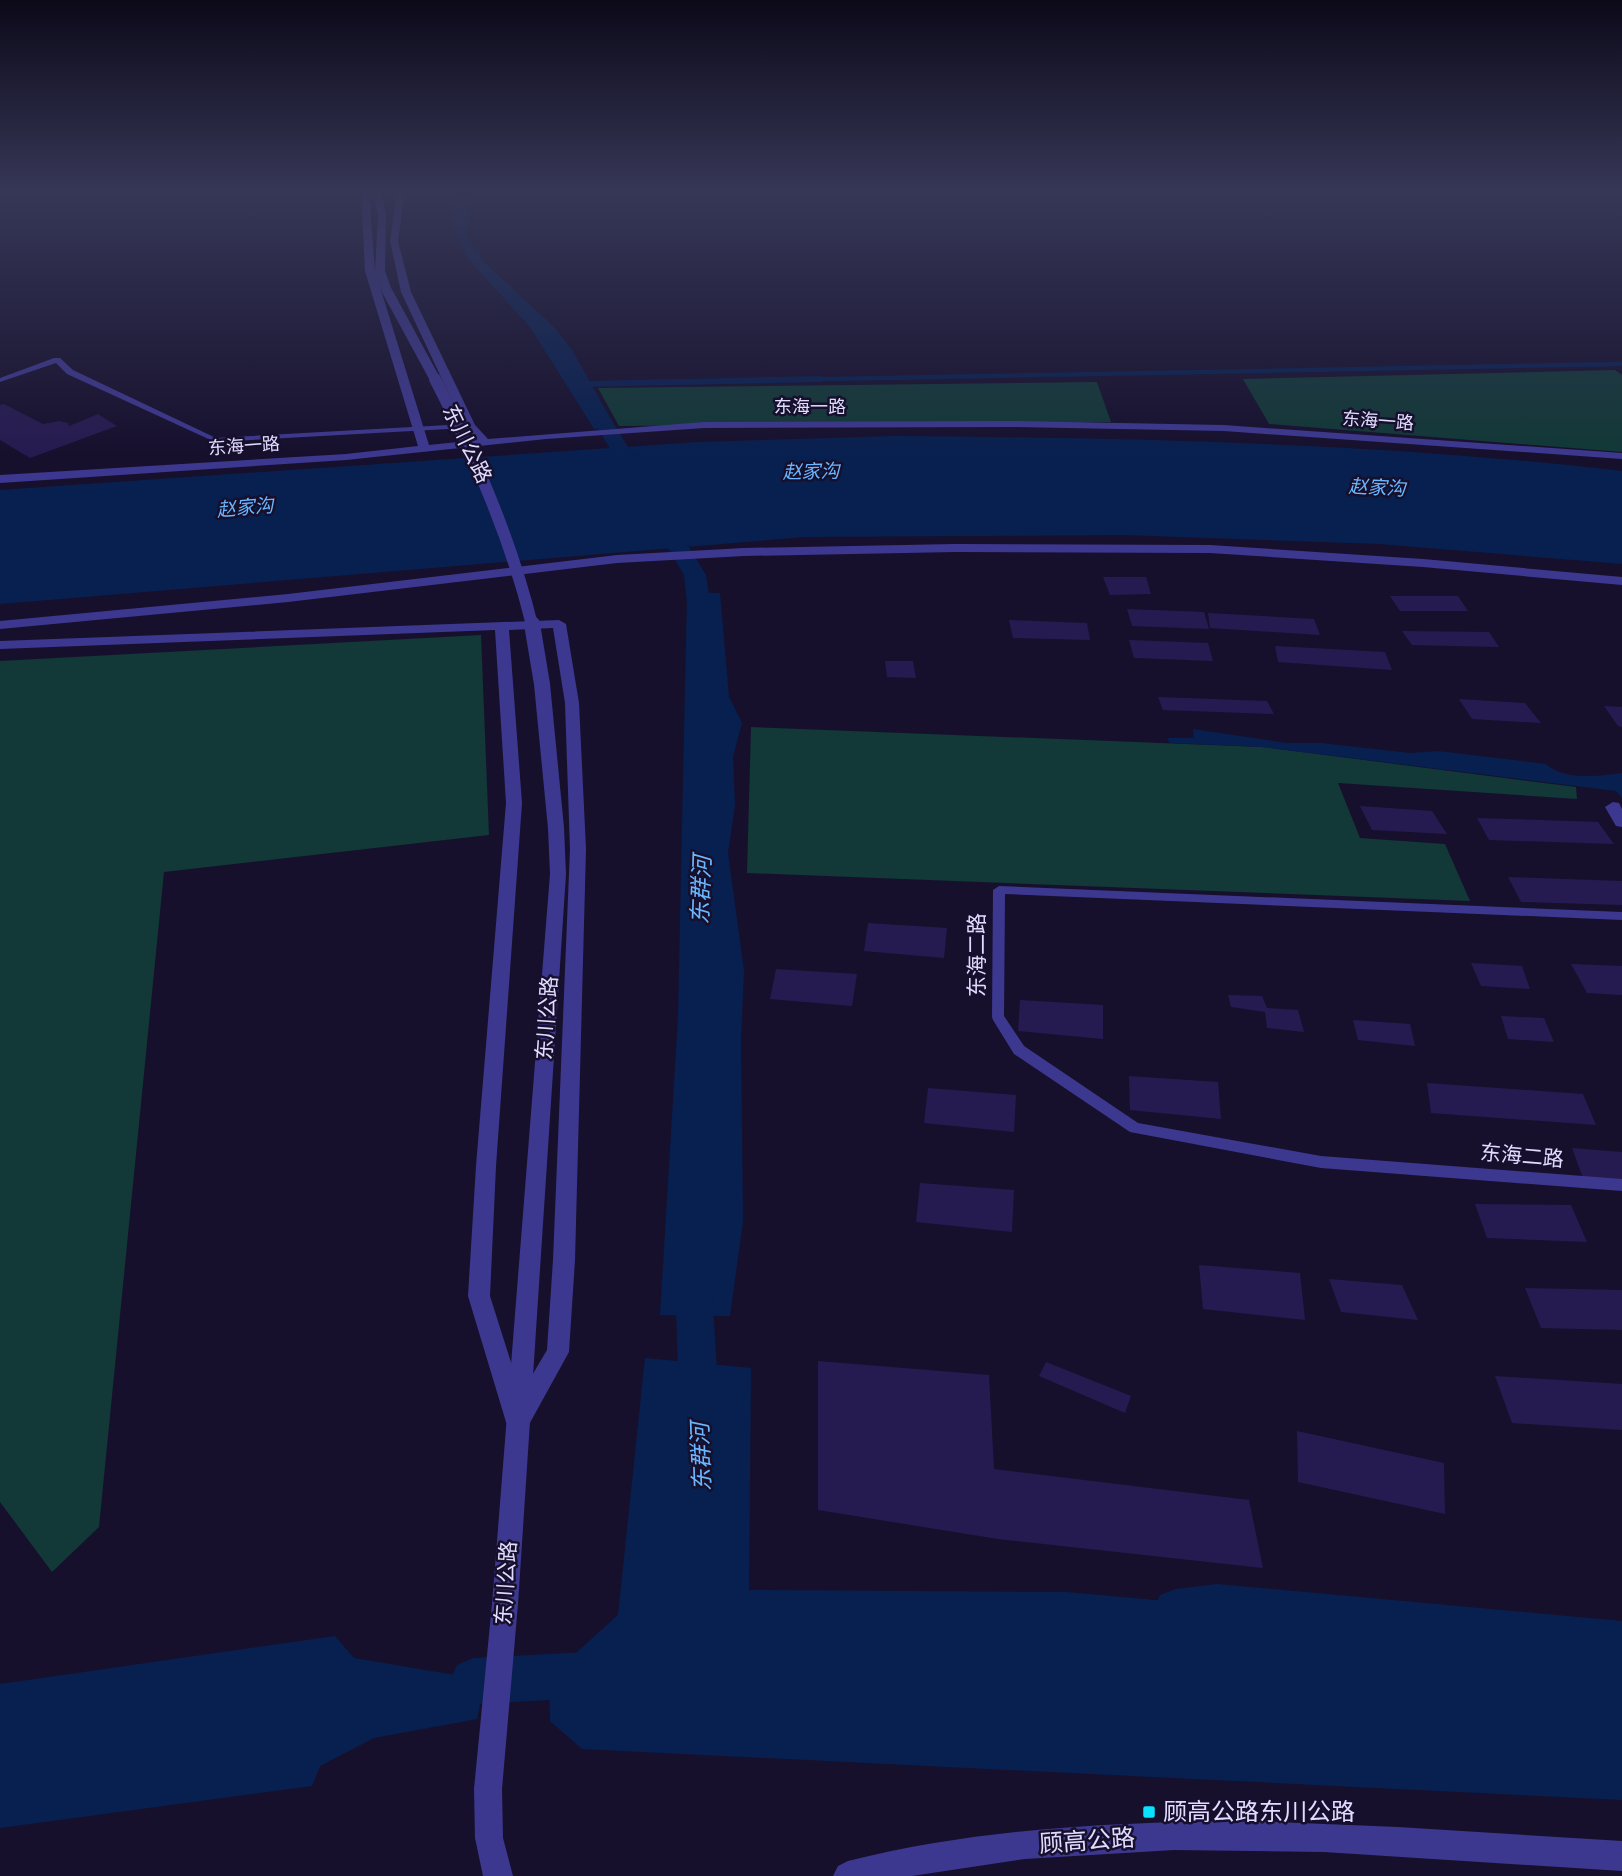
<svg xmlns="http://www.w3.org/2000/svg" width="1622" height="1876" viewBox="0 0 1622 1876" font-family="Inter,'Noto Sans SC',sans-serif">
  <rect width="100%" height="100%" fill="#16102d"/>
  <path fill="#123837" d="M1615 370 1622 375V452L1269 424 1243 379Z
    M1097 382 1111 422 619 426 598 388Z
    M481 635 489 835 164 872 99 1527 52 1572 0 1502V661Z
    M751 727 1262 747 1576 787 1577 799 1338 783 1360 838 1445 844 1470 901 747 873Z"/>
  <path fill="#08204f" d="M453 191H474L466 235 485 263 555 328 572 350 616 428 594 429 530 327 467 258 453 227Z
    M894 436C1137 438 1381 443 1622 471V564L1379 544 1125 535 805 537 0 604V490L697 442Z
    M687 592 720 593 729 697 742 723 733 757 735 805 728 853 744 971 741 1040 743 1221 730 1316 660 1315 678 1017Z
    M1193 729 1287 743H1321L1410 753 1438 751 1546 764C1564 781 1599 776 1622 773V798L1616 791 1262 747 1170 743 1167 738H1194Z
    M645 1358 751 1368 749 1590 1067 1592 1622 1643V1800L582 1749 550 1721 549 1677 618 1615Z
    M335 1636 354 1658 485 1680 477 1719 374 1738 320 1766 312 1786 0 1828V1684Z"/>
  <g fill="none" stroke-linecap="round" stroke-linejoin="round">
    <path stroke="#08204f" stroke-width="4.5" d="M729 381 1622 364"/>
    <path stroke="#08204f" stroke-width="6" d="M580 384 820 379"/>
    <path fill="#08204f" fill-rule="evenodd" d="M591 396 600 401 706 575 714 630 710 635H694L690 630 684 575 582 401Z
      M693 1258 706 1262 711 1274 719 1403 713 1416 699 1422 685 1416 679 1403 675 1274 680 1262Z
      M1217 1584 1622 1621V1665L1217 1628 1176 1633 1160 1627 1154 1611 1160 1595 1176 1589Z
      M588 1652 604 1659 611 1675 604 1691 588 1698 473 1704 457 1697 450 1681 457 1665 473 1658Z"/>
  </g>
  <path fill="#261b50" d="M4 404 43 424 59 421 68 423 69 426 98 414 117 426 30 458 0 440V405Z
    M1103 577H1146L1151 594 1110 595Z
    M1390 596H1458L1468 611H1400Z
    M1127 609 1204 612 1209 629 1132 626Z
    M1208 613 1314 619 1320 635 1210 628Z
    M1009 620 1087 623 1090 640 1013 638Z
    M1402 631 1489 632 1499 647 1412 645Z
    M1129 640 1208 643 1213 661 1134 658Z
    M1275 646 1385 652 1392 670 1278 662Z
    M885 661H913L916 678 887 677Z
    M1158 697 1267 701 1274 714 1163 710Z
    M1459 699 1525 703 1541 723 1472 719Z
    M1604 706 1622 707V727L1618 726Z
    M1360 806 1432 811 1447 834 1372 830Z
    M1477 818 1598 822 1614 844 1489 840Z
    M1508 877 1622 881V905L1521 902Z
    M868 923 947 928 944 958 864 951Z
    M1471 963 1522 966 1530 989 1481 986Z
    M1571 964 1622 966V995L1587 993Z
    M776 969 857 974 852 1006 770 999Z
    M1228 995 1262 996 1267 1008 1298 1010 1304 1032 1267 1028 1265 1012 1231 1007Z
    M1020 1000 1103 1005V1039L1018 1031Z
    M1501 1016 1544 1018 1554 1042 1508 1039Z
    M1353 1020 1410 1024 1415 1046 1358 1040Z
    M1129 1076 1218 1082 1221 1119 1130 1110Z
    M1427 1083 1583 1094 1596 1125 1431 1113Z
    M928 1088 1016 1095 1014 1132 924 1123Z
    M1572 1148 1622 1152V1184L1584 1181Z
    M920 1183 1014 1190 1012 1232 916 1222Z
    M1475 1204 1571 1205 1587 1242 1487 1238Z
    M1199 1265 1300 1273 1305 1320 1203 1309Z
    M1329 1279 1402 1285 1418 1320 1341 1312Z
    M1525 1288 1622 1290V1330L1541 1328Z
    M818 1361 989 1375 994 1469 1249 1500 1263 1568 998 1539 818 1510Z
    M1046 1362 1131 1396 1125 1413 1039 1376Z
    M1495 1376 1622 1384V1430L1512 1423Z
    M1297 1431 1444 1463 1445 1514 1298 1482Z"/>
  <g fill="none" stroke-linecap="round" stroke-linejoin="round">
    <path fill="#3d388f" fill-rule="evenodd" d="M54 358H60L73 370 216 438 466 424 470 426 466 428 215 442 67 374 56 363 0 382V378Z
      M999 886 1622 912V920L1005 894 1004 1016 1024 1046 1138 1123 1321 1156 1622 1179V1191L1321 1168 1130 1132 1014 1054 993 1020 992 1017 993 890Z"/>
    <path fill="#3d388f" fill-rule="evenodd" d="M361 191H369L375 271 429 445 477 440 464 426 401 292 390 241 397 191H405L398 241 411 292 475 425 488 439 704 422 1013 421 1224 425 1622 453V459L1224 431 1013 427 704 428 546 439 346 460 0 483V475L346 454 418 446 365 271Z
      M955 544 1210 545 1423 559 1622 577V585L1423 567 1210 553 955 552 744 556 617 563 288 602 0 629V621L288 594 617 555 744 548Z
      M559 620 566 624 579 703 586 849 575 1260 569 1352 526 1430 518 1433 510 1430 506 1422 468 1296 476 1166 506 803 495 630 0 649V641ZM553 628 565 703 570 849 553 1260 547 1350 521 1394 490 1296 496 1166 522 803 509 630Z
      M1613 802 1619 803 1622 809V827L1616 826 1605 807Z"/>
    <path fill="#3d388f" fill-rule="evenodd" d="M373 191H381L386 215 385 272 380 275 375 272 378 215Z
      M556 823 564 828 566 874 518 1604 502 1789 503 1838 513 1876H483L475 1838 474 1789 492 1604 550 874 548 828Z
      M1249 1821 1398 1827 1622 1841V1871L1324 1852 1174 1850 1025 1859 912 1876H833L838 1866 848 1861C979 1828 1114 1822 1249 1821Z"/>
    <path stroke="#3d388f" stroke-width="10" d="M380 272 386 289 436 381"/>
    <path stroke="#3d388f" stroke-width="12" d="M435 379C476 459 511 539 532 625"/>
    <path stroke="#3d388f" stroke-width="16" d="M532 624 542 684 556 828"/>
  </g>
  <linearGradient id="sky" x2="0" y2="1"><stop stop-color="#0c0919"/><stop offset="0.42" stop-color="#363757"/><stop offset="1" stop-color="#363757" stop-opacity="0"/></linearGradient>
  <rect width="1622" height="454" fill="url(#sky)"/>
  <rect fill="#08e1ff" stroke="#16102d" stroke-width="2.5" x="1142" y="1805" width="14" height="14" rx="3.5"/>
  <g text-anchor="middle" stroke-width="5" stroke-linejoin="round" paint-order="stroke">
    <g font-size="18" fill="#e1dcff" stroke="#16102d">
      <text x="810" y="413">东海一路</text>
      <text transform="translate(1378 421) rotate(4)" y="6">东海一路</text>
      <text transform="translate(244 446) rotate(-4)" y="6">东海一路</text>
    </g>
    <g font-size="19" font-style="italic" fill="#6ab7ff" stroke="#16102d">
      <text transform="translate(811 471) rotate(-1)" y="7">赵家沟</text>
      <text transform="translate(1377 487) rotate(3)" y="7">赵家沟</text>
      <text transform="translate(245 507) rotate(-5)" y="7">赵家沟</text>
    </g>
    <g font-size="21" fill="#e1dcff" stroke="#16102d">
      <text transform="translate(467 444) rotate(64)" y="7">东川公路</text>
      <text transform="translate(977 955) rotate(-90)" y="7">东海二路</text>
      <text transform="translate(547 1018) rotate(-86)" y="7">东川公路</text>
      <text transform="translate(1522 1156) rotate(5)" y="7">东海二路</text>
      <text transform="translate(506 1583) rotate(-86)" y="7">东川公路</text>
    </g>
    <g font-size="23" font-style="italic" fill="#6ab7ff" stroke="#16102d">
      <text transform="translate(701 890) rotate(-88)" y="8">东群河</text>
      <text transform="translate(701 1457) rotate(-92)" y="8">东群河</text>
    </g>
    <g font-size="24" fill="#e1dcff" stroke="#16102d" text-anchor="start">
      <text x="1163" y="1820">顾高公路东川公路</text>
    </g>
    <g font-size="24" fill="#e1dcff" stroke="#16102d">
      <text transform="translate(1087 1841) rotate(-4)" y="8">顾高公路</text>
    </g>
  </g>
</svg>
